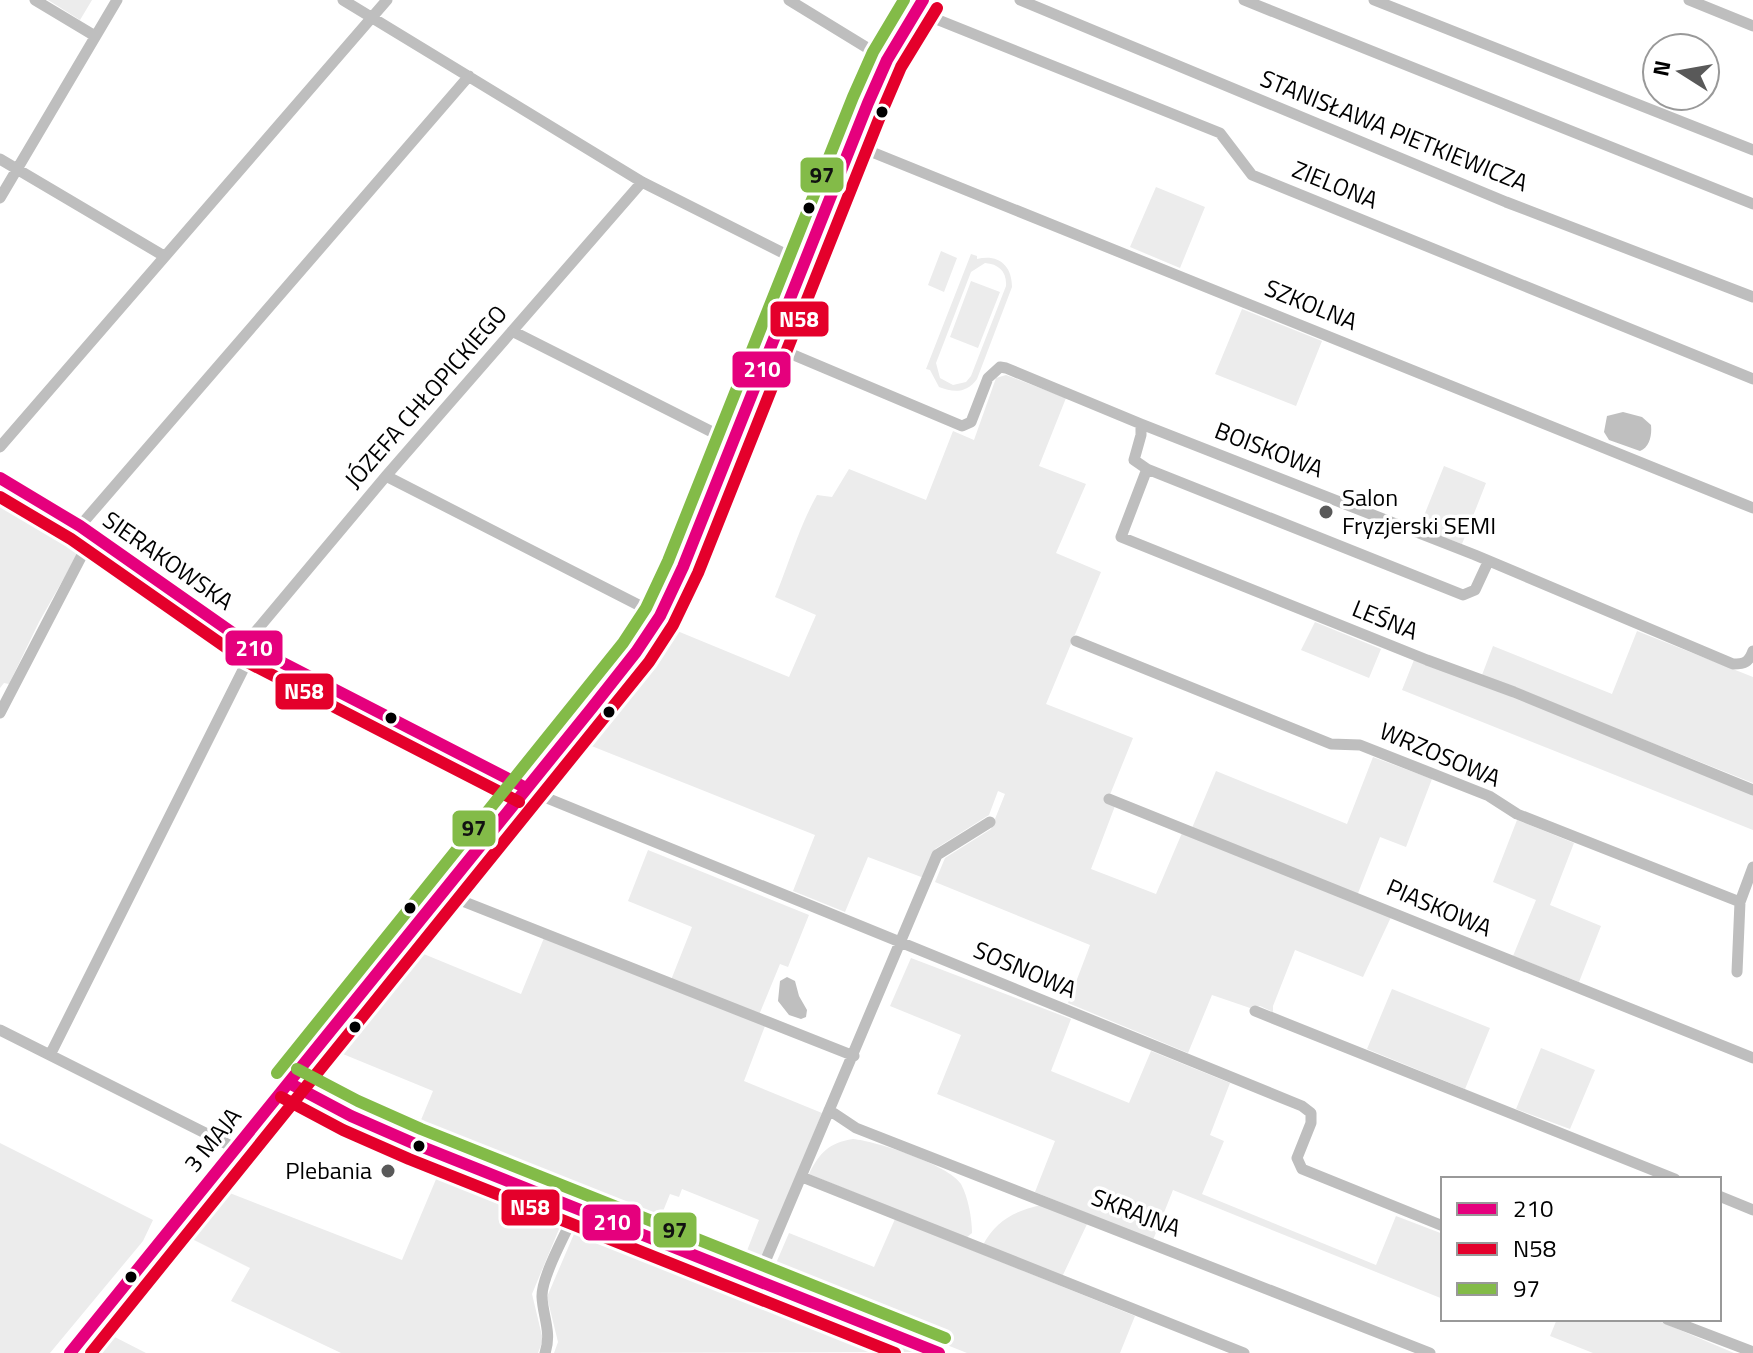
<svg xmlns="http://www.w3.org/2000/svg" width="1753" height="1353" viewBox="0 0 1753 1353" font-family="'Titillium Web',sans-serif">
  <rect width="100%" height="100%" fill="#fff"/>
  <path fill="#ececec" fill-rule="evenodd" d="M48 0H92L80 20Z
    M1156 187 1205 207 1180 268 1130 247Z
    M941 251 957 258 944 292 928 285Z
    M971 254 977 256V259C998 254 1012 265 1012 287L977 379C967 393 954 393 939 387L930 370 926 369ZM985 263C999 264 1007 272 1006 286L971 376 966 382 953 385 940 378 936 363 971 272Z
    M971 281 1000 292 978 348 950 337Z
    M1242 309 1322 341 1296 406 1215 374Z
    M1006 375 1066 398 1039 466 1086 484 1056 553 1101 572 1046 704 1133 738 1107 802 1115 806 1091 869 1156 894 1182 833 1192 828 1216 771 1347 824 1373 757 1432 779 1406 847 1380 837 1355 901 1392 915 1363 977 1295 950 1273 1006V1012L1260 1006 1253 1009 1212 995 1188 1053 1068 1003 1090 945 935 882 945 858 991 829 1005 794 998 791 989 815 935 849 924 878 868 857 845 912 793 891 815 835 584 743 670 628 789 677 816 615 775 597C789 563 799 527 817 495L832 497 849 469 926 500 953 431 974 440 996 378Z
    M1444 466 1486 483 1462 544 1419 528Z
    M0 495C7 501 15 501 24 504 44 513 63 528 80 542L77 555 39 622 9 684 4 683 0 688Z
    M1315 622 1381 649 1369 678 1301 650Z
    M1637 631 1753 677V783L1482 675 1493 646 1612 694Z
    M1414 660 1513 696 1753 795V830L1402 690Z
    M1517 820 1574 843 1550 905 1601 926 1579 982 1513 956 1536 900 1493 882Z
    M648 850 809 915 788 967 780 964 759 1015 671 980 692 927 628 901Z
    M544 938 765 1026 744 1081 822 1113 760 1264 752 1268 741 1266 759 1220 682 1189 679 1197 670 1194 655 1231 416 1132 433 1091 338 1052 414 950 521 994Z
    M911 958 1071 1019 1051 1071 1129 1103 1151 1051 1230 1083 1210 1135 1224 1141 1202 1194 1376 1265 1396 1216 1443 1234V1299L1173 1190 1153 1240 1035 1192 1055 1141 937 1094 961 1035 890 1006Z
    M1392 989 1490 1028 1465 1089 1367 1049Z
    M1541 1048 1595 1070 1570 1129 1516 1109Z
    M853 1139C876 1141 949 1165 961 1184 968 1197 972 1218 972 1233L966 1238 809 1174C820 1152 829 1143 853 1139Z
    M0 1143 153 1220 143 1241 50 1353H0Z
    M442 1165 559 1212 562 1222 532 1294 543 1340 538 1353H341L231 1301 250 1268 184 1235 222 1190 402 1260Z
    M1041 1205 1088 1222 1062 1277 983 1245C996 1220 1015 1211 1041 1205Z
    M895 1219 1135 1316 1120 1353H967L771 1275 789 1233 874 1267Z
    M584 1221 787 1303 920 1352 554 1353 558 1342 547 1297 577 1227Z
    M1557 1319H1654L1734 1353H1593L1550 1336Z
    M105 1332 146 1353H89Z"/>
  <path fill="#bfbfbf" d="M1623 412 1642 417 1651 425C1652 435 1650 447 1640 451L1609 440 1604 432 1607 416Z
    M787 977 795 981 799 996 807 1010 806 1017 801 1019 789 1015 778 1001 780 981Z"/>
  <g fill="none" stroke-linecap="round" stroke-linejoin="round">
    <path stroke="#bebebe" stroke-width="11" d="M35 0 95 36
      M343 0 642 182 803 263
      M789 0 887 60
      M1020 0 1506 202 1753 297
      M1244 0 1753 204
      M1374 0 1753 150
      M1689 0 1753 26
      M916 11 1220 133 1252 175 1753 379
      M852 144 1753 508
      M0 159 164 256
      M0 198 117 0
      M512 331 732 442
      M770 345 962 426 971 422 988 378 1000 367 1006 368 1141 424 1475 555 1733 664C1745 664 1749 662 1753 651
      M1141 424V435L1134 460 1147 469 1121 537 1427 660 1514 692 1753 790
      M0 447 387 0
      M1147 469 1463 595 1475 590 1488 562
      M386 476 660 616
      M0 478 80 526 254 648 537 794 1302 1106 1311 1113V1123L1297 1158 1302 1169 1443 1226
      M80 526 469 76
      M1076 641 1331 744 1360 745 1489 796 1517 814 1740 902
      M246 643 386 476 642 182
      M0 713 93 534
      M1109 799 1753 1058
      M442 893 854 1056
      M1737 972 1740 902 1753 867
      M1255 1011 1675 1179
      M0 1030 235 1148
      M50 1055 254 648
      M829 1110 856 1128 1430 1353
      M802 1177 1244 1353
      M1719 1196 1753 1210
      M756 1283 937 855 990 822
      M1667 1319 1753 1352
      M545 1353C552 1333 543 1317 542 1297 541 1277 568 1229 577 1209"/>
    <path stroke="#bebebe" stroke-width="14" d="M289 1083C369 1130 459 1161 544 1196 676 1249 807 1302 939 1353
      M70 1353 591 709 636 652 660 616 683 567 868 103 887 60 923 0"/>
    <g stroke="#fff" stroke-width="18">
      <path id="bus-1" d="M0 478 80 526 254 648 526 788
        M289 1083 351 1116 415 1144 939 1353
        M70 1353 591 709 636 652 660 616 683 567 868 103 887 60 923 0"/>
    </g>
    <g stroke="#fff" stroke-width="18">
      <path id="bus-2" d="M0 497 71 539 247 662 519 802
        M281 1097 343 1130 409 1159 895 1353
        M91 1353 603 719 649 662 673 625 698 573 883 109 901 67 937 8"/>
    </g>
    <g stroke="#fff" stroke-width="18">
      <path id="bus-3" d="M297 1069 358 1101 421 1129 945 1338
        M277 1073 578 699 623 643 646 608 668 561 853 97 873 52 904 0"/>
    </g>
    <use href="#bus-1" stroke="#e5007d" stroke-width="12"/>
    <use href="#bus-2" stroke="#e4002b" stroke-width="12"/>
    <use href="#bus-3" stroke="#83bb48" stroke-width="12"/>
  </g>
  <g fill="#000" stroke="#fff" stroke-width="3">
    <circle cx="882" cy="112" r="7"/>
    <circle cx="809" cy="208" r="7"/>
    <circle cx="609" cy="712" r="7"/>
    <circle cx="391" cy="718" r="7"/>
    <circle cx="410" cy="908" r="7"/>
    <circle cx="355" cy="1027" r="7"/>
    <circle cx="419" cy="1146" r="7"/>
    <circle cx="131" cy="1277" r="7"/>
  </g>
  <g fill="#595959" stroke="#fff" stroke-width="3">
    <circle cx="1326" cy="512" r="8"/>
    <circle cx="388" cy="1171" r="8"/>
  </g>
  <g text-anchor="middle" stroke-width="7" stroke-linejoin="round" paint-order="stroke">
    <g font-size="24" fill="#000" stroke="#fff">
      <text transform="translate(1394 131) rotate(22)" y="8">STANISŁAWA PIETKIEWICZA</text>
      <text transform="translate(1335 185) rotate(22)" y="8">ZIELONA</text>
      <text transform="translate(1311 305) rotate(22)" y="8">SZKOLNA</text>
      <text transform="translate(426 397) rotate(-49)" y="8">JÓZEFA CHŁOPICKIEGO</text>
      <text transform="translate(1269 450) rotate(21)" y="8">BOISKOWA</text>
      <text transform="translate(168 561) rotate(35)" y="8">SIERAKOWSKA</text>
      <text transform="translate(1385 620) rotate(22)" y="8">LEŚNA</text>
      <text transform="translate(1440 755) rotate(23)" y="8">WRZOSOWA</text>
      <text transform="translate(1439 908) rotate(23)" y="8">PIASKOWA</text>
      <text transform="translate(1025 970) rotate(23)" y="8">SOSNOWA</text>
      <text transform="translate(213 1140) rotate(-51)" y="8">3 MAJA</text>
      <text transform="translate(1136 1213) rotate(21)" y="8">SKRAJNA</text>
    </g>
    <g font-size="24" fill="#000" stroke="#fff" text-anchor="start">
      <text x="1342" y="506">Salon<tspan x="1342" dy="28">Fryzjerski SEMI</tspan></text>
      <text x="372" y="1179" text-anchor="end">Plebania</text>
    </g>
  </g>
  <g stroke="#fff" stroke-width="3">
    <rect x="799" y="156" width="46" height="38" rx="8" fill="#83bb48"/>
    <rect x="769" y="300" width="61" height="38" rx="8" fill="#e4002b"/>
    <rect x="731" y="350" width="61" height="39" rx="8" fill="#e5007d"/>
    <rect x="224" y="629" width="60" height="38" rx="8" fill="#e5007d"/>
    <rect x="274" y="672" width="61" height="39" rx="8" fill="#e4002b"/>
    <rect x="451" y="809" width="46" height="39" rx="8" fill="#83bb48"/>
    <rect x="500" y="1188" width="61" height="39" rx="8" fill="#e4002b"/>
    <rect x="581" y="1203" width="61" height="39" rx="8" fill="#e5007d"/>
    <rect x="652" y="1211" width="46" height="38" rx="8" fill="#83bb48"/>
  </g>
  <g font-size="22" text-anchor="middle" font-weight="bold" fill="#fff">
    <text x="799" y="327">N58</text>
    <text x="762" y="377">210</text>
    <text x="254" y="656">210</text>
    <text x="304" y="699">N58</text>
    <text x="530" y="1215">N58</text>
    <text x="612" y="1230">210</text>
  </g>
  <g font-size="22" text-anchor="middle" font-weight="bold" fill="#111">
    <text x="822" y="183">97</text>
    <text x="474" y="836">97</text>
    <text x="675" y="1238">97</text>
  </g>
  <rect x="1441" y="1177" width="280" height="144" fill="#ffffff" stroke="#999999" stroke-width="2"/>
  <rect x="1457" y="1203" width="40" height="12" fill="#e5007d" stroke="#999999" stroke-width="2"/>
  <text x="1513" y="1217" font-size="24" fill="#000000">210</text>
  <rect x="1457" y="1243" width="40" height="12" fill="#e4002b" stroke="#999999" stroke-width="2"/>
  <text x="1513" y="1257" font-size="24" fill="#000000">N58</text>
  <rect x="1457" y="1283" width="40" height="12" fill="#83bb48" stroke="#999999" stroke-width="2"/>
  <text x="1513" y="1297" font-size="24" fill="#000000">97</text>
  <g transform="translate(1681 72) rotate(281)"><circle r="38" fill="#ffffff" stroke="#999999" stroke-width="2"/>
  <path d="M0-6L14 30L0 20L-14 30Z" fill="#595959"/>
  <text y="-12" font-size="22" font-weight="bold" text-anchor="middle" fill="#000000">N</text>
  </g>
</svg>
